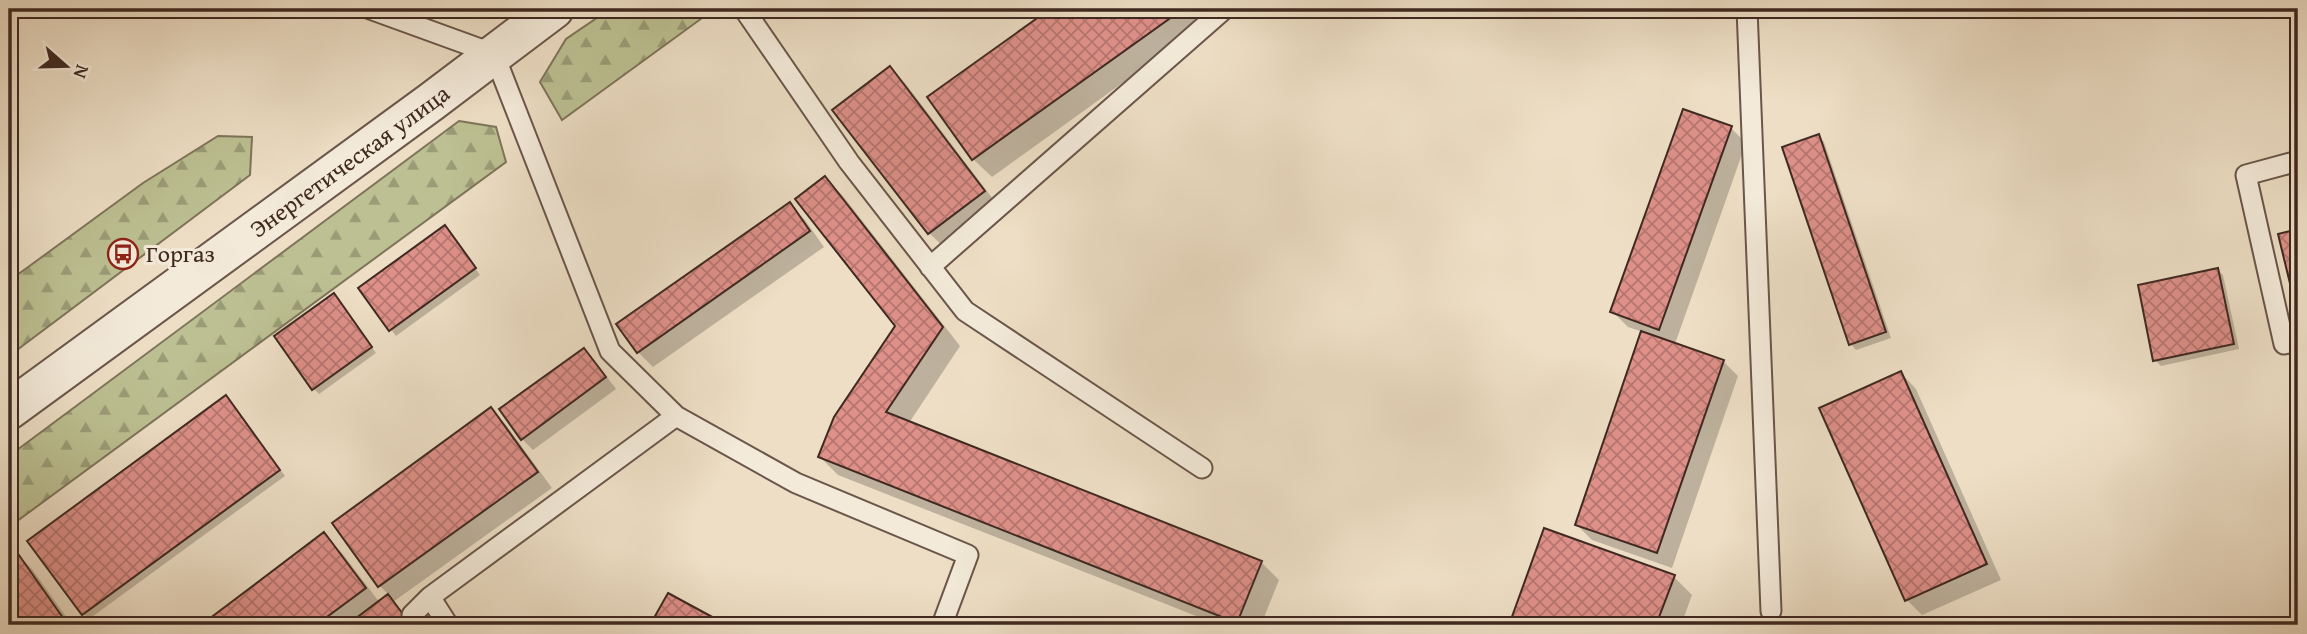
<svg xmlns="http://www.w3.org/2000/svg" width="2307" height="634" viewBox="0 0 2307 634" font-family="'Gentium Book Plus',serif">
  <defs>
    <pattern id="forest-firs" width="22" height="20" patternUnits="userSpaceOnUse" patternTransform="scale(1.75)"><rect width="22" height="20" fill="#bcc092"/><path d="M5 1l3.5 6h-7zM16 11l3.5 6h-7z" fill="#9a9c77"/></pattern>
    <pattern id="building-cross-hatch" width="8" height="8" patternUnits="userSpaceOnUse" patternTransform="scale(1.75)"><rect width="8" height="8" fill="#de9089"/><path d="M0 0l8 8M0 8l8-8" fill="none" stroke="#b57670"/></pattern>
  </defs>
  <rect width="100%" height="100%" fill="#eddec5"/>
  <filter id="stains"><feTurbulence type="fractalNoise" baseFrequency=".00286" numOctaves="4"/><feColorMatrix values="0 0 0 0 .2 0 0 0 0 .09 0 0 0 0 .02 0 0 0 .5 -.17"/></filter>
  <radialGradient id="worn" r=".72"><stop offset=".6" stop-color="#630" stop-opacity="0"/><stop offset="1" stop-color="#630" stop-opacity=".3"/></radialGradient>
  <path fill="url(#forest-firs)" stroke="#7e745a" stroke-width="2" d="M610 9H705L709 13 562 120 540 82 566 39Z
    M459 121 496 127 506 162 9 527V456Z
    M218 136 252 137 250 175 9 356V281L143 183Z"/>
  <path fill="#0003" d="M1053 9H1198L1207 22 992 177 973 159 930 97Z
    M889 68 905 83 999 207 945 248 929 233 835 110Z
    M1731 128 1746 143 1675 344 1723 361 1738 376 1672 568 1592 540 1577 525 1643 332 1628 327 1612 311Z
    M1818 136 1824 142 1891 338 1856 350 1851 344Z
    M825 178 843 196 960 346 909 423 1261 562 1279 580 1261 625H1219L838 475 820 457 897 326Z
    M789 205 805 220 824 247 653 367 638 352Z
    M450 233 480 275 396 336 361 289Z
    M2218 270 2223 275 2239 349 2161 366 2155 360Z
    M339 301 376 353 319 394 313 388Z
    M584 350 595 361 616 389 533 450 522 439Z
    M1901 373 1916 389 2001 580 1922 615 1907 600Z
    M231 403 285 476 89 619 83 614Z
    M491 409 506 425 552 488 393 602 411 625H362L361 623 358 625H204L324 535 342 553 380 603 389 595 380 586 334 523Z
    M1545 531 1674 577 1692 595 1681 625H1511Z
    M14 551 32 569 72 625H9V555Z"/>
  <path fill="url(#building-cross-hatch)" stroke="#3f2921" stroke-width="2" d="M1050 9H1183L972 160 927 97Z
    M890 66 985 191 928 234 832 110Z
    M1683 109 1732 126 1659 330 1610 312Z
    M1819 134 1886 332 1849 345 1782 147Z
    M825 176 943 327 886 412 1262 561 1237 623 818 457 834 417 895 326 795 199Z
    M790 202 810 231 637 353 616 324Z
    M445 225 476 268 389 331 358 288Z
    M2298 229V299L2294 300 2278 234Z
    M2218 268 2234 344 2153 361 2138 285Z
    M334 293 372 347 312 390 274 336Z
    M1641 331 1724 360 1657 553 1575 525Z
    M584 348 606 377 521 440 499 409Z
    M1901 371 1987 564 1905 601 1819 408Z
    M226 395 280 470 82 615 27 541Z
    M491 407 538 472 378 587 332 523Z
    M1544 528 1675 575 1656 625H1509Z
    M324 532 366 588 316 625H201Z
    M14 548 68 625H9V552Z
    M668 593 727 625H650Z
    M388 594 411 625H360L355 619Z
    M2298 618V625H2271Z"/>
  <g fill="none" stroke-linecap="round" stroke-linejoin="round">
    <g stroke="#6a564a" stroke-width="23">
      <path id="service" d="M370 9 494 54 610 351 676 416 796 483 968 555 942 625
        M744 9 849 162 965 311 1202 468
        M1747 9 1771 611
        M2298 161 2246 175 2284 344 2298 341
        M930 267 1222 11
        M430 597 448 625
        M412 615 430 597 676 416"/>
    </g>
    <g stroke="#6a564a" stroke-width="42">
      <g id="tertiary">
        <path id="s1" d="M9 410 431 102 554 9"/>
      </g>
    </g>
    <use href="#service" stroke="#f3ead9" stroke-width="19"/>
    <use href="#tertiary" stroke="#f3ead9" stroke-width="38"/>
  </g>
  <defs>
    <g id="bus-ring" transform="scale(1.575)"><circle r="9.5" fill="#f3ead9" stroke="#8f2418" stroke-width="1.5"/><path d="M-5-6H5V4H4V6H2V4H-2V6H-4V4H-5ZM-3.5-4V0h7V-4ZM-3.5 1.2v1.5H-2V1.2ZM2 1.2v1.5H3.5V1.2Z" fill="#8f2418"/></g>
  </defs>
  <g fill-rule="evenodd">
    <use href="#bus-ring" x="123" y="254"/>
  </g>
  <g text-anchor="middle" stroke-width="6" stroke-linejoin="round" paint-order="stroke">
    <g font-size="24" fill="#3f2921" stroke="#f3ead9">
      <text dy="8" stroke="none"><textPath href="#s1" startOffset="422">Энергетическая улица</textPath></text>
    </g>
    <g font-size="24" fill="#3f2921" stroke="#f3ead9" text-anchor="start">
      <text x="146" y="262">Горгаз</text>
    </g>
  </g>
  <rect width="2307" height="634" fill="none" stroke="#eddec5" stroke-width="35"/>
  <rect x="10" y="10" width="2286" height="613" fill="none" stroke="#3f2921" stroke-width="3.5"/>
  <rect x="18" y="18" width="2272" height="599" fill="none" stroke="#3f2921" stroke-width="2"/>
  <g transform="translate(66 66) rotate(110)" stroke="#f3ead9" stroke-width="5" paint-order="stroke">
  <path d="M0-5L12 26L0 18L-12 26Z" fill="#3f2921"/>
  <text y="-10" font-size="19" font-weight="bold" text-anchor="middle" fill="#3f2921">N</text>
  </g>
  <rect width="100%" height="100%" filter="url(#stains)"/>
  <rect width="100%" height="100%" fill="url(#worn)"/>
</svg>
